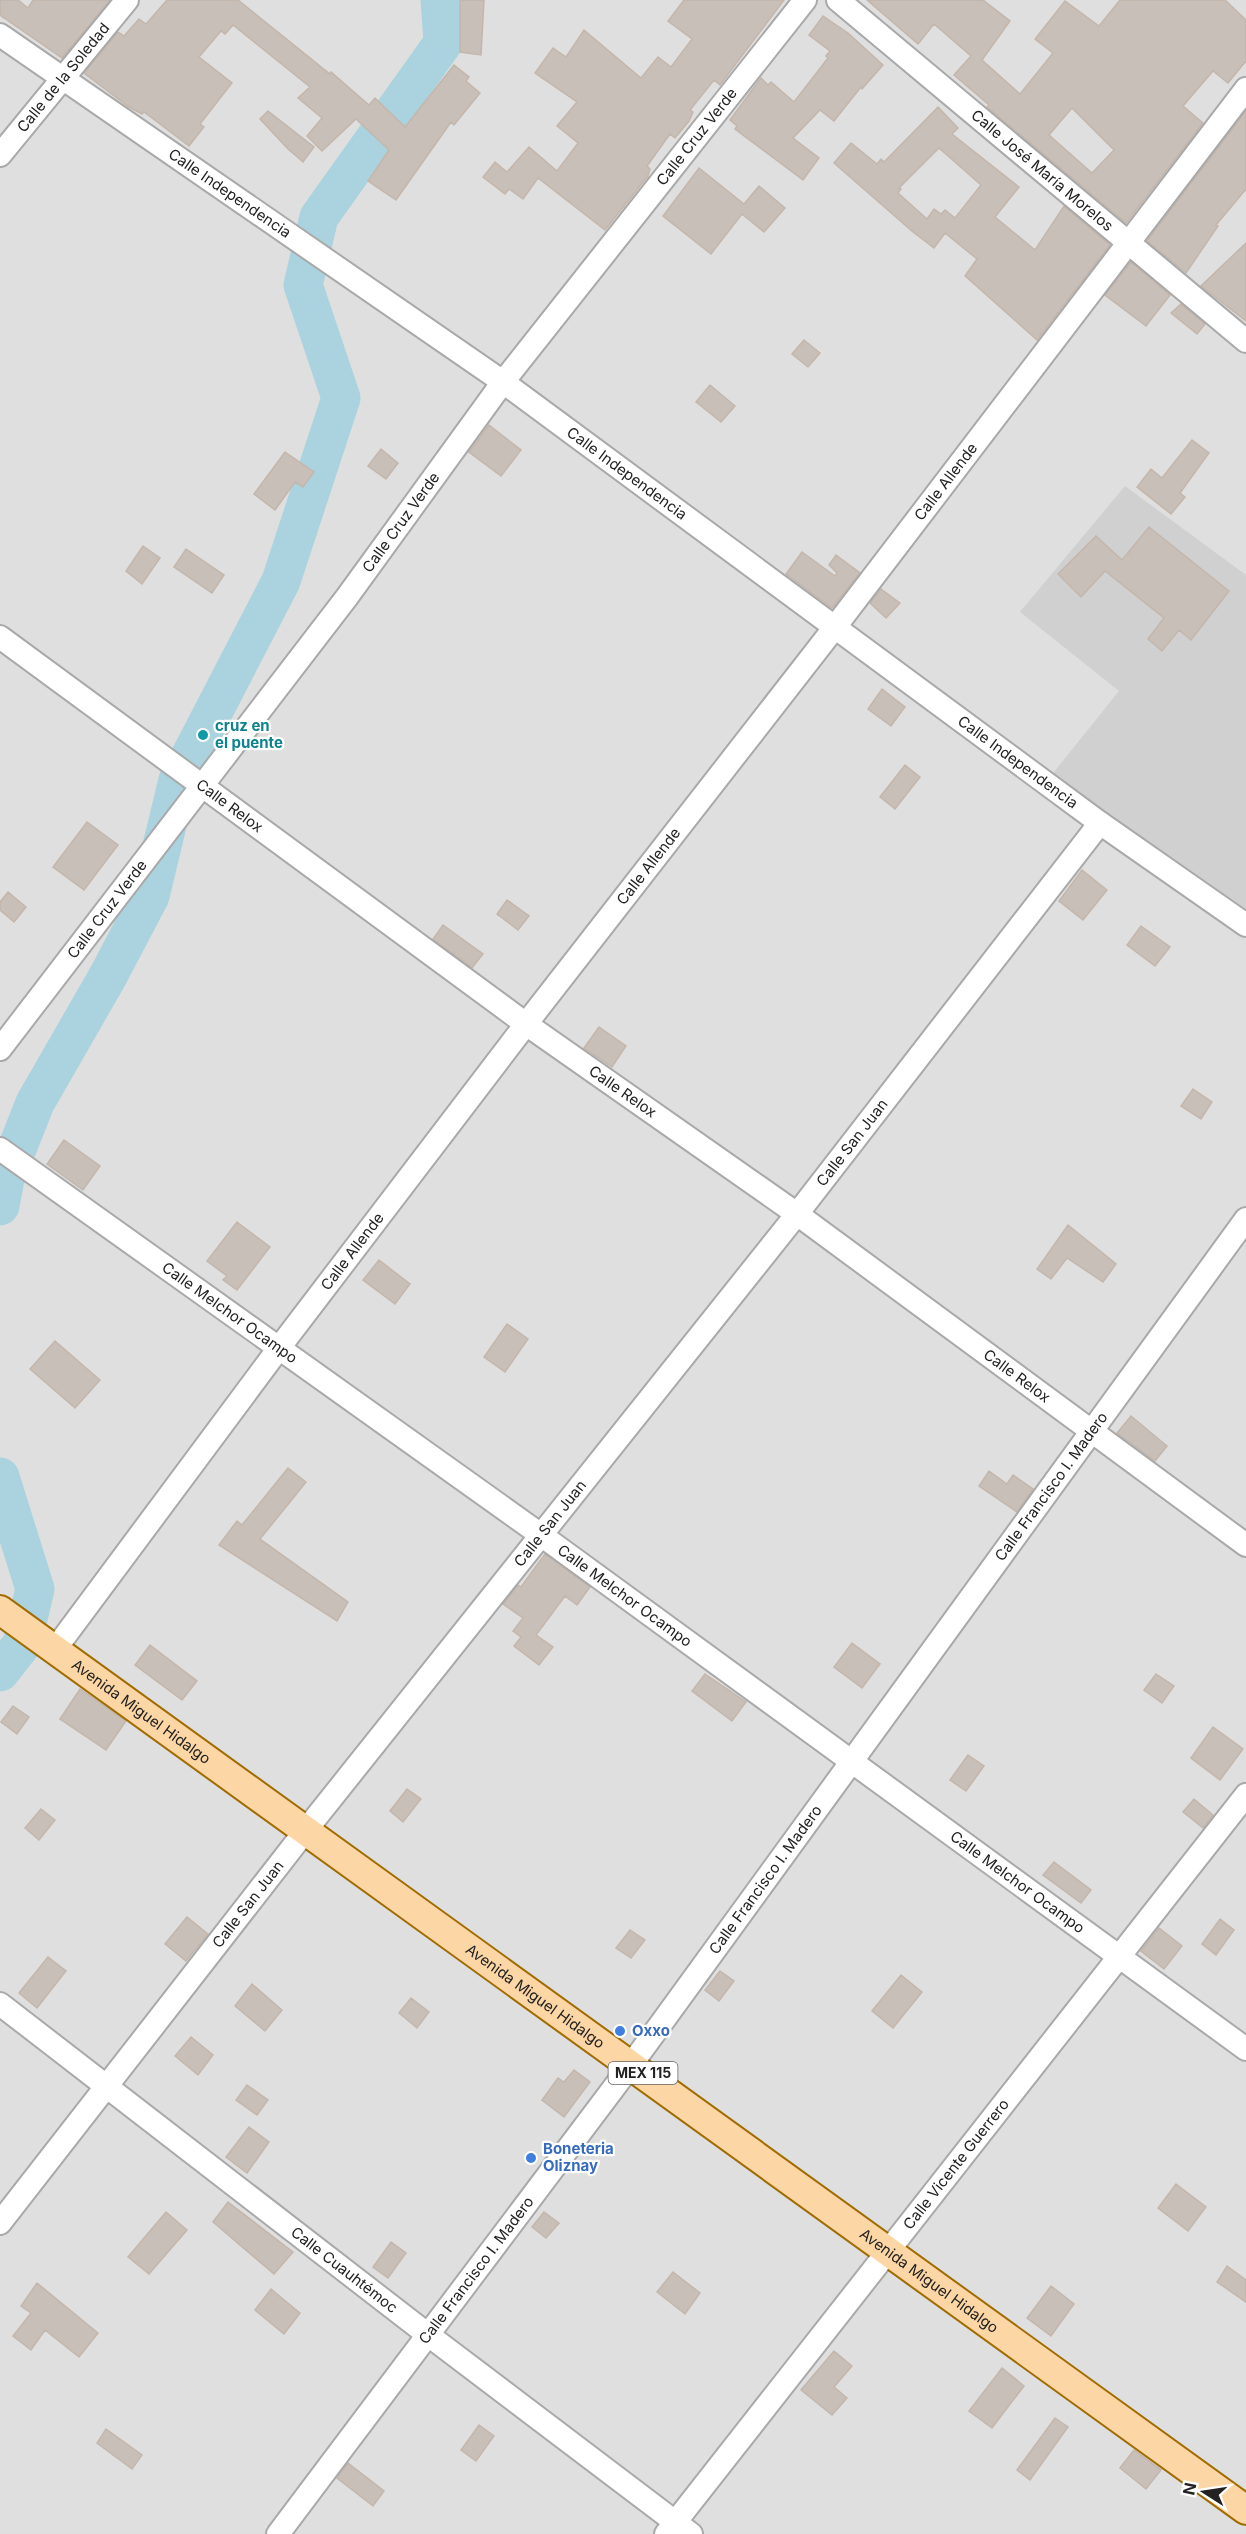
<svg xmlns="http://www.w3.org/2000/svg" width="1246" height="2534" viewBox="0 0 1246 2534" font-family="Inter,sans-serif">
  <rect width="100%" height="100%" fill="#f2efe9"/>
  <path fill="#e0dfdf" d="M0 0H1246V2534H0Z"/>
  <path fill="#d0d0d0" d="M1125 486 1246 575V911L1050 777 1119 691 1020 612Z"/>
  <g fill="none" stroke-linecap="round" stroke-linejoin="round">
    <path stroke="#aad3df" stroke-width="39" d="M0 1206 5 1179 35 1103 108 976 150 896 178 780 281 581 341 398 303 285 319 217 443 43 440 0
      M0 1477 35 1589 22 1644 0 1672"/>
  </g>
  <path fill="#c7bfb8" stroke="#c4b6ab" stroke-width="1.5" fill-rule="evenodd" d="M0 0H18L28 8 33 0H110L62 58 0 15Z
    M167 0H238L330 74 331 72 369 105 375 98 405 127 454 65 469 77 466 81 480 93 454 125 451 122 396 200 368 181 389 150 356 119 322 151 307 136 322 118 298 98 310 87 233 25 225 34 221 31 199 57 232 83 200 124 204 127 189 146 144 112 142 114 129 107 84 73 118 32 124 36 139 19 146 24Z
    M460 0H484L481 55 460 52Z
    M684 0H784L720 85 714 80 690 110 693 112 689 121 675 138 670 134 647 166 650 169 648 176 605 230 538 178 523 199 509 189 505 194 483 177 495 162 507 172 529 147 557 171 578 143 557 126 577 102 535 73 553 48 566 57 584 30 641 78 658 57 671 67 692 39 668 21Z
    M867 0H983L1010 21 982 60 1020 94 1053 53 1035 39 1065 1 1099 26 1120 0H1225L1246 20V61L1228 83 1213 71 1183 106 1203 123 1126 223 987 107 989 105 954 75 971 56 934 24 918 44ZM1072 108 1114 150 1092 173 1049 135Z
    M823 16 848 33 883 65 862 89 861 87 834 121 820 110 793 138 819 158 803 180 735 129 737 126 730 120 761 78 768 85 771 82 794 102 828 58 826 56 830 51 809 35Z
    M938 107 958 128 952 134 1019 187 995 217 1035 250 1064 206 1110 245 1037 340 965 276 977 259 945 233 934 248 913 232 834 163 851 143 877 164 881 159 884 162ZM939 148 981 185 955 218 945 210 941 214 934 209 927 219 898 193 901 189 899 188Z
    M268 111 314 147 303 162 288 149 260 119Z
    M1246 111V189L1216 225 1218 226 1186 273 1147 241Z
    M699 168 744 204 759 186 785 208 764 232 742 214 711 254 663 216Z
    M1246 243V321L1201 286Z
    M1131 262 1170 295 1146 326 1105 295Z
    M1181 304 1205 324 1197 334 1171 313Z
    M804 340 820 353 808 367 792 354Z
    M710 385 735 406 721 422 696 402Z
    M489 425 521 450 501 476 469 452Z
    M1192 440 1209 453 1180 493 1185 497 1171 514 1137 487 1151 469 1162 478Z
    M381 449 398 463 386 479 368 466Z
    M285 452 314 472 303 487 295 482 275 510 254 494Z
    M1149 527 1229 591 1191 640 1179 630 1162 651 1148 639 1164 618 1105 571 1081 597 1058 574 1096 536 1122 560Z
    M143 546 160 558 142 584 126 571Z
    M186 549 224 575 212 593 174 567Z
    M802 552 835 576 837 573 829 565 836 555 860 573 832 608 786 574Z
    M881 589 900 603 886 618 870 603Z
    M882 689 905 707 891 726 868 709Z
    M905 765 920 777 895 809 880 797Z
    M87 822 118 845 84 890 53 867Z
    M1082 870 1107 890 1083 920 1059 901Z
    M8 892 26 907 14 922 0 910V902Z
    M507 900 529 916 518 930 497 914Z
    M443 925 483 954 472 968 433 939Z
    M1141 926 1170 947 1155 966 1127 945Z
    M599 1027 626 1046 612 1067 584 1048Z
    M1193 1089 1212 1102 1201 1119 1181 1106Z
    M64 1140 100 1166 83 1190 47 1164Z
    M237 1222 270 1247 237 1290 223 1280 227 1276 207 1261Z
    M1068 1225 1116 1264 1103 1282 1067 1258 1051 1279 1037 1269Z
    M379 1260 410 1284 395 1304 363 1280Z
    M507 1324 528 1339 505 1372 484 1357Z
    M55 1341 100 1380 75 1408 30 1369Z
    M1131 1416 1167 1446 1155 1461 1117 1433Z
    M288 1468 306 1482 260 1539 348 1602 337 1621 219 1545 237 1521 242 1525Z
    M989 1471 1007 1484 1013 1475 1033 1489 1017 1512 979 1486Z
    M545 1554 590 1587 577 1605 565 1596 536 1635 553 1647 539 1665 514 1646 521 1637 513 1631 523 1618 503 1604 518 1585 521 1587Z
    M852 1643 880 1664 862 1688 834 1667Z
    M150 1645 197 1681 182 1700 135 1665Z
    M705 1674 746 1702 732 1721 692 1691Z
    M1156 1674 1174 1686 1162 1703 1144 1690Z
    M80 1689 126 1721 106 1750 60 1719Z
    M13 1706 29 1717 17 1734 1 1722Z
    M1213 1727 1243 1749 1220 1780 1191 1758Z
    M968 1755 984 1766 966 1791 950 1780Z
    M407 1789 421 1799 403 1822 390 1811Z
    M1194 1799 1213 1815 1203 1828 1183 1812Z
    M41 1809 55 1820 39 1840 25 1828Z
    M1054 1862 1091 1890 1081 1903 1043 1875Z
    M187 1917 208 1934 186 1961 165 1944Z
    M1220 1919 1234 1930 1216 1955 1202 1944Z
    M1159 1928 1182 1946 1164 1969 1141 1951Z
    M630 1930 645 1940 631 1958 616 1948Z
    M48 1957 66 1971 37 2008 19 1993Z
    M720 1971 734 1981 719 2001 705 1990Z
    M901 1975 922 1992 893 2028 872 2011Z
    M252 1984 282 2010 265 2031 235 2006Z
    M411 1998 429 2012 417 2028 399 2013Z
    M191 2037 213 2055 198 2075 175 2056Z
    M574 2070 590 2082 564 2117 542 2100 558 2078 564 2082Z
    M247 2085 268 2100 257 2115 236 2100Z
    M249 2127 269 2142 247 2173 226 2157Z
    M1176 2184 1206 2207 1188 2231 1158 2208Z
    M228 2202 293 2252 274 2274 213 2222Z
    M166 2212 187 2230 149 2274 128 2257Z
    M544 2212 559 2223 546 2238 532 2227Z
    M391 2242 406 2253 388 2278 373 2267Z
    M1227 2266 1246 2280V2302L1217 2282Z
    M673 2272 700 2293 685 2314 657 2292Z
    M37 2283 98 2333 79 2357 45 2330 31 2350 13 2336 31 2313 21 2306Z
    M1051 2286 1074 2304 1051 2336 1027 2318Z
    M271 2289 300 2313 284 2334 255 2310Z
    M834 2351 852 2366 834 2387 847 2398 832 2415 801 2390Z
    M1002 2368 1024 2386 992 2428 969 2411Z
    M1055 2418 1068 2427 1030 2480 1017 2470Z
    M479 2425 494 2436 476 2461 461 2450Z
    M106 2429 142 2455 132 2469 97 2443Z
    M1134 2450 1161 2470 1146 2489 1120 2468Z
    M348 2463 384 2491 373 2506 337 2478Z"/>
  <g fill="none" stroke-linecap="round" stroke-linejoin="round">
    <g stroke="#a9a9a9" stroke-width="26">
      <g id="minor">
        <path id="s1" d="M838 0 1246 341"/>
        <path id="s2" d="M0 35 503 382 1100 823 1246 925"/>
        <path id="s3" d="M0 155 127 0"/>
        <path id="s4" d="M0 637 526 1024 797 1214 1246 1545"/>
        <path id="s5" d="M0 1049 347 597 503 382 805 0"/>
        <path id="s6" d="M0 1149 541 1535 1246 2049"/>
        <path id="s7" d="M56 1648 279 1348 526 1024 835 627 1246 89"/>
        <path id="s8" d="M0 2004 427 2334 691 2534"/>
        <path id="s9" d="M0 2223 306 1830 797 1214 1100 823"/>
        <path id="s10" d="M278 2534 631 2065 1246 1219"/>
        <path id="s11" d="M666 2534 1246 1795"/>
      </g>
    </g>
    <g stroke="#a06b00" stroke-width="32">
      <g id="major">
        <path id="s12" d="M0 1610 1246 2510"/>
      </g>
    </g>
    <use href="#minor" stroke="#fff" stroke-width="22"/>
    <use href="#major" stroke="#fcd6a4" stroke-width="28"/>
  </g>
  <circle fill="#0f9aa8" stroke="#fff" stroke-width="2" cx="203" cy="735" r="6"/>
  <g fill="#3f7fe0" stroke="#fff" stroke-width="2">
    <circle cx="620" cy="2031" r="6"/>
    <circle cx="531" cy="2158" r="6"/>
  </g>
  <g text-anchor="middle" stroke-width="4.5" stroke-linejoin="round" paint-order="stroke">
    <rect fill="#fff" stroke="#646464" stroke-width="1.5" x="608.5" y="2062" width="69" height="22" rx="4.5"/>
    <g font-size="14" font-weight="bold" fill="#222">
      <text x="643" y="2078">MEX 115</text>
    </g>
    <g font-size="15" fill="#222" stroke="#fff">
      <text dy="5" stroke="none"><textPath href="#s3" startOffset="100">Calle de la Soledad</textPath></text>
      <text dy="5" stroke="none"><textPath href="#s5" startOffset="1148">Calle Cruz Verde</textPath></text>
      <text dy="5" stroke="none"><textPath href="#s1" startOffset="266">Calle José María Morelos</textPath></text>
      <text dy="5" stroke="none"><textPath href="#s2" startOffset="279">Calle Independencia</textPath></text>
      <text dy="5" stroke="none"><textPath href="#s2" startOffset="765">Calle Independencia</textPath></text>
      <text dy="5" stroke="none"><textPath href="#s7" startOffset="1467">Calle Allende</textPath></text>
      <text dy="5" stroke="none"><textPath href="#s5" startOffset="662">Calle Cruz Verde</textPath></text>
      <text dy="5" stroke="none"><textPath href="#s2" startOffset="1251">Calle Independencia</textPath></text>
      <text dy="5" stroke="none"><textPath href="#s4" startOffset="285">Calle Relox</textPath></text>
      <text dy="5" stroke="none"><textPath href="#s7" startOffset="981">Calle Allende</textPath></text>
      <text dy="5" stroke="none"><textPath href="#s5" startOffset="176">Calle Cruz Verde</textPath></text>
      <text dy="5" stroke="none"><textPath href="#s4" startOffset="771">Calle Relox</textPath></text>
      <text dy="5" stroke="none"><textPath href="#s9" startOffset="1376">Calle San Juan</textPath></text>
      <text dy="5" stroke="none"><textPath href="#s7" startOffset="495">Calle Allende</textPath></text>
      <text dy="5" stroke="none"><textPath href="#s6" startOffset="282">Calle Melchor Ocampo</textPath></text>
      <text dy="5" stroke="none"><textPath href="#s4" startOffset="1257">Calle Relox</textPath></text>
      <text dy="5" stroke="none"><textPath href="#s10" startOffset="1302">Calle Francisco I. Madero</textPath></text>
      <text dy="5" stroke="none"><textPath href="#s9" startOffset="890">Calle San Juan</textPath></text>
      <text dy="5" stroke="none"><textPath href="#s6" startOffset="768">Calle Melchor Ocampo</textPath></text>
      <text dy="5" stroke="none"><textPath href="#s12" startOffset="174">Avenida Miguel Hidalgo</textPath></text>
      <text dy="5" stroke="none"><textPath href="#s10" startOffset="816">Calle Francisco I. Madero</textPath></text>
      <text dy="5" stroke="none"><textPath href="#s6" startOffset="1254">Calle Melchor Ocampo</textPath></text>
      <text dy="5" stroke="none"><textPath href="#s9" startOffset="404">Calle San Juan</textPath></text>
      <text dy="5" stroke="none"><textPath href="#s12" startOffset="660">Avenida Miguel Hidalgo</textPath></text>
      <text dy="5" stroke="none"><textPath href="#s11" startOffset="470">Calle Vicente Guerrero</textPath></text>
      <text dy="5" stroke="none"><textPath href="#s10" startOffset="330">Calle Francisco I. Madero</textPath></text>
      <text dy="5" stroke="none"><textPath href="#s8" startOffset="435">Calle Cuauhtémoc</textPath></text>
      <text dy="5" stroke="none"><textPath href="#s12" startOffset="1146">Avenida Miguel Hidalgo</textPath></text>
    </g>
    <g font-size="15" font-weight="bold" fill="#0d838f" stroke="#fff" text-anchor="start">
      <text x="215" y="731">cruz en<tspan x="215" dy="17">el puente</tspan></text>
    </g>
    <g font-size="15" font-weight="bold" fill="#366cbe" stroke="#fff" text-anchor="start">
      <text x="632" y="2036">Oxxo</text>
      <text x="543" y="2154">Boneteria<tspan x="543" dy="17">Oliznay</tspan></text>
    </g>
  </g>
  <g transform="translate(1204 2492) rotate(282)" stroke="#ffffff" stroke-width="4.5" paint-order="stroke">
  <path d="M0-4.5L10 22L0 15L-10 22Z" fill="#222222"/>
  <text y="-9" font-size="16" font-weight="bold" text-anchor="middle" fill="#222222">N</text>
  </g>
</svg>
